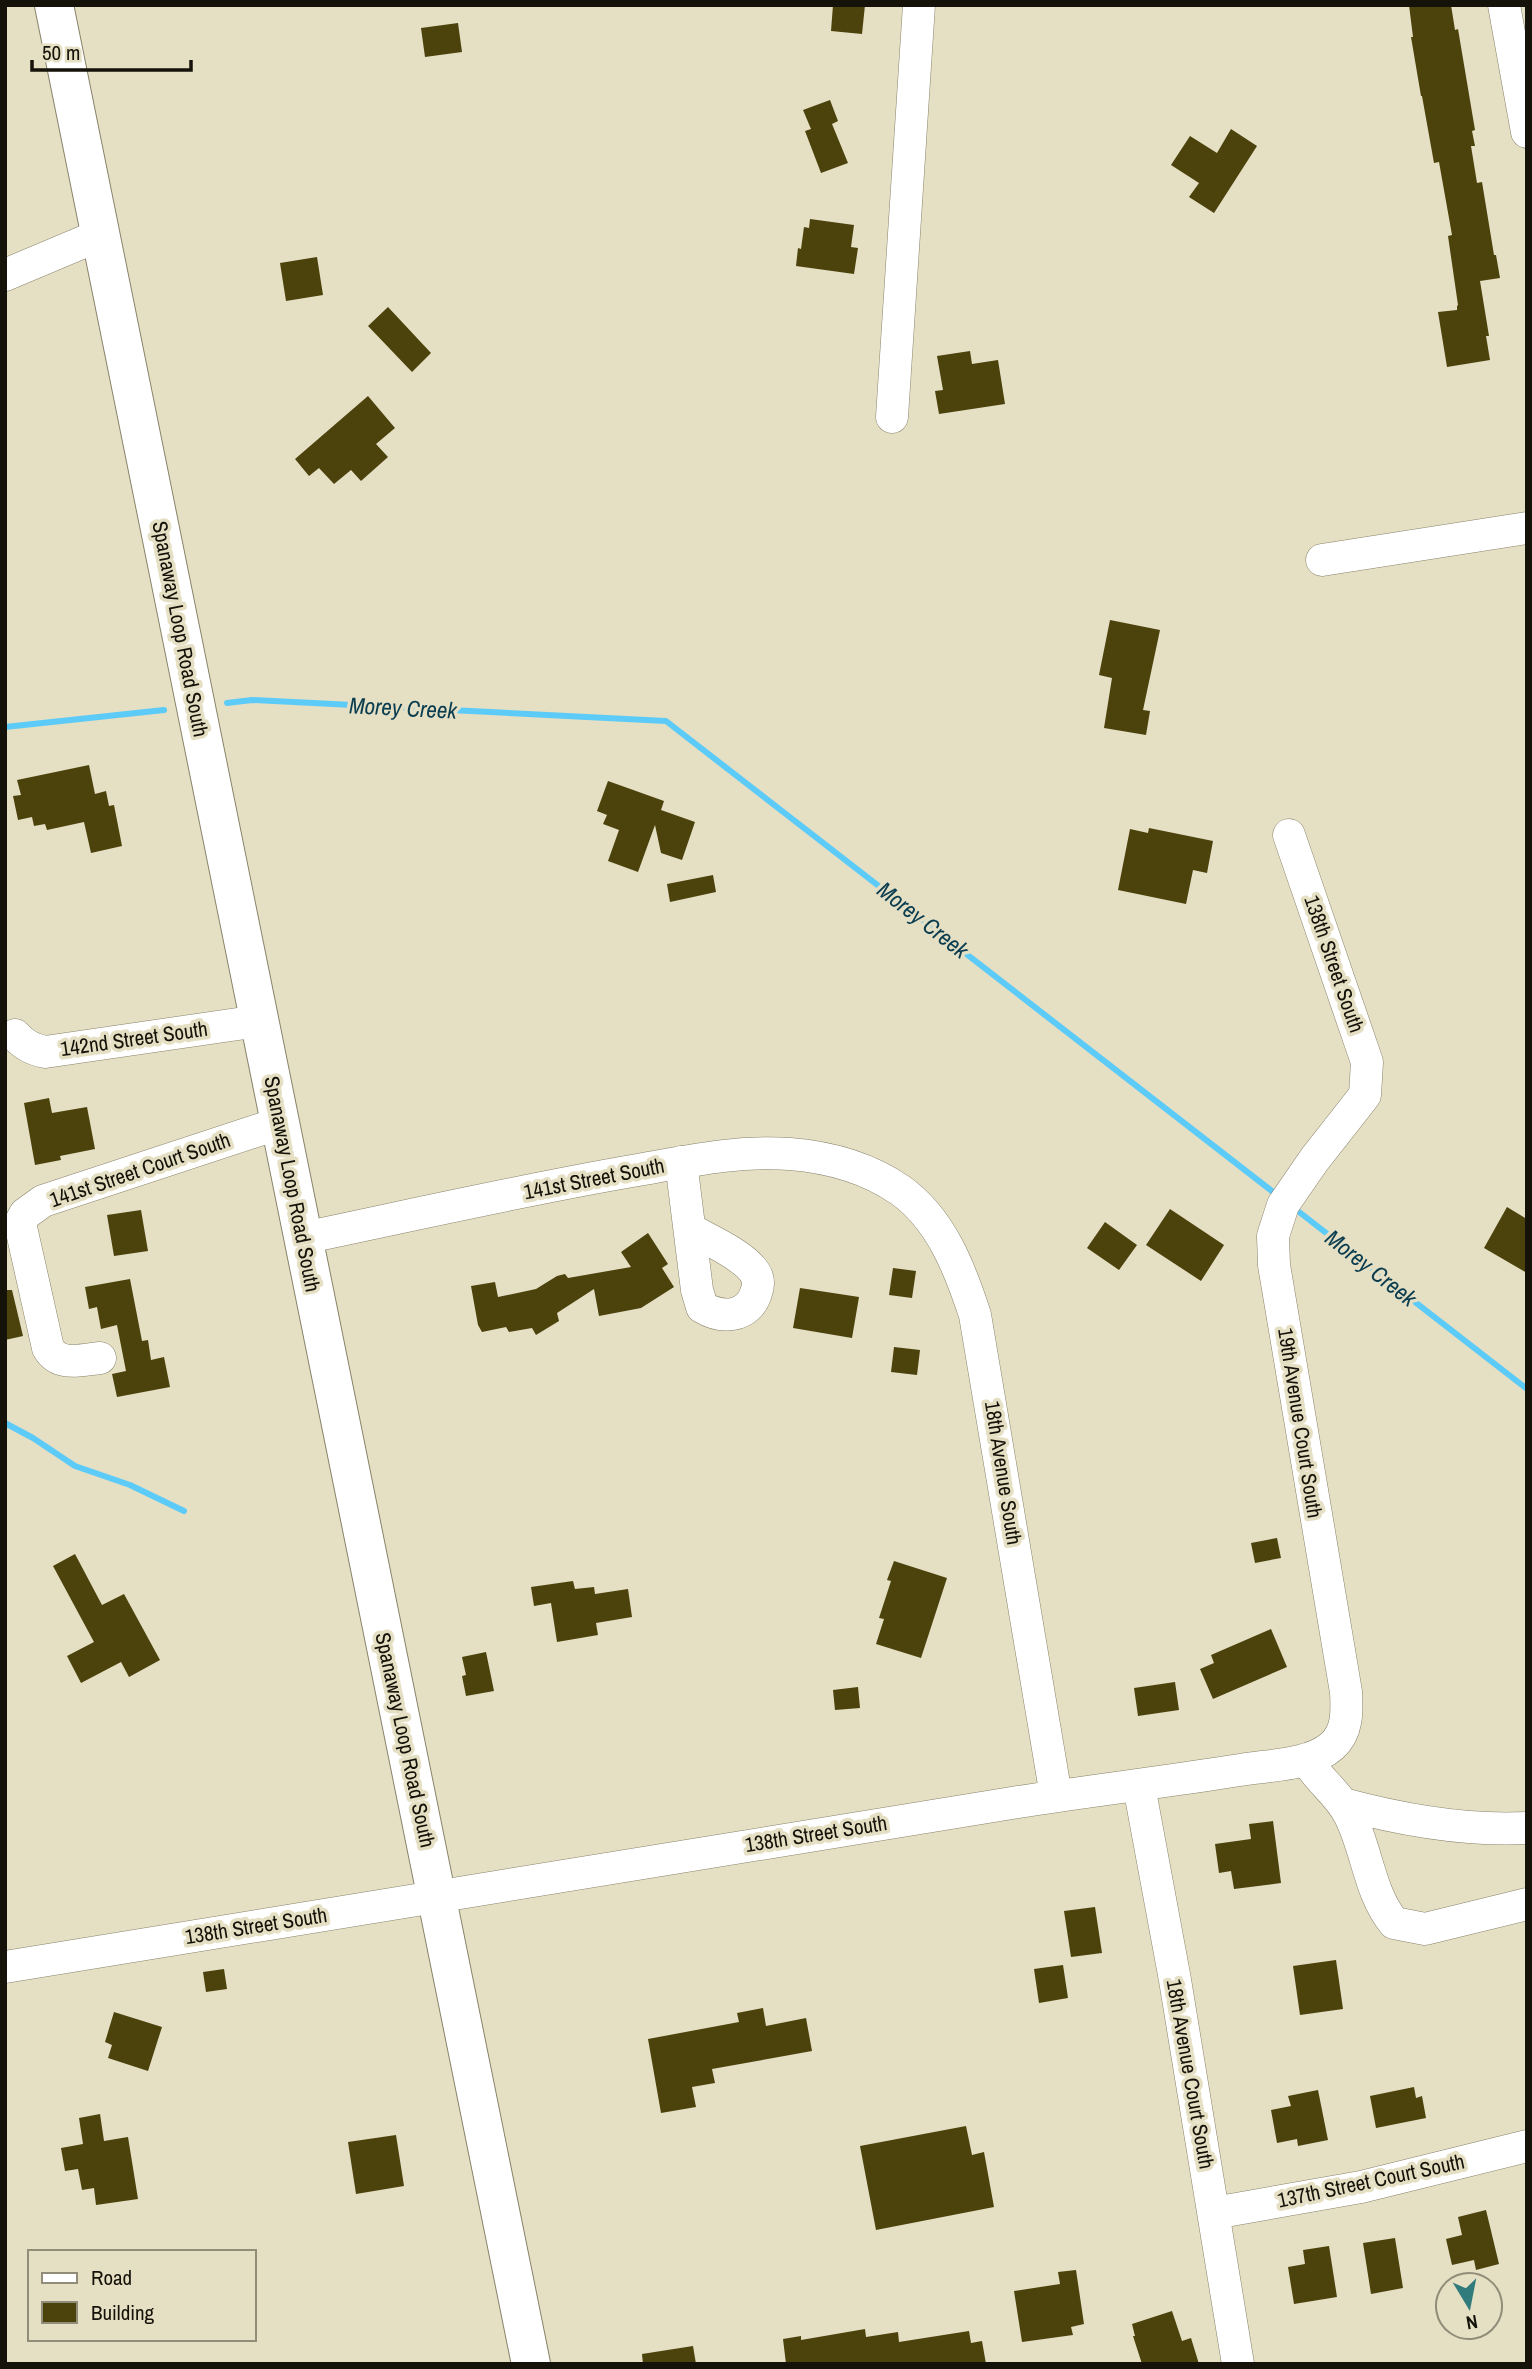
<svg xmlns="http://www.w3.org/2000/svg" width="1532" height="2369" viewBox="0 0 1532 2369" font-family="'Archivo Narrow',sans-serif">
  <rect width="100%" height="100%" fill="#e5dfc4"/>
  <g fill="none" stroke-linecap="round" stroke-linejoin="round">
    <path stroke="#5ccbf8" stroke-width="6" d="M227 703 252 700 666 721 1277 1195
      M5 727 164 710
      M1294 1208 1527 1389
      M5 1423 33 1438 75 1466 130 1485 184 1511"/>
  </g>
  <path fill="#4c420c" d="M833 5H865L862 34 831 31Z
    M1409 5H1451L1455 30 1458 29 1475 130 1472 131 1475 146H1471L1477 183 1482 182 1494 255H1496L1500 278 1480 281 1489 336H1486L1490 360 1447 367 1438 312 1457 310V306L1458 305 1448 236 1452 235 1439 162 1434 163 1422 96H1421L1411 37H1413Z
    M458 23 462 52 425 57 421 28Z
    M830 100 838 121 832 124 848 163 821 173 805 131 811 129 803 110Z
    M1231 129 1257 146 1214 213 1189 197 1199 183 1171 165 1190 136 1217 153Z
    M810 219 854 225 851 247 858 248 854 274 796 266 798 248 801 249 804 227 809 228Z
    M317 257 323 295 286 301 280 263Z
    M388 307 431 353 412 372 368 326Z
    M970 351 972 364 998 360 1005 404 939 414 935 391 943 390 937 356Z
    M368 396 395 428 376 444 388 457 361 481 351 470 334 484 319 468 309 476 295 459Z
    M1110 620 1160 630 1143 710 1150 711 1146 735 1104 728 1112 678 1099 675Z
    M89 765 95 794 106 791 109 806 114 805 122 846 91 853 84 822 47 830 45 824 34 826 32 817 18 820 13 796 21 795 17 780Z
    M608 781 664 801 661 810 695 822 682 860 661 853 655 825 638 872 608 861 619 830 603 824 607 815 597 811Z
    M1149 828 1213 841 1207 873 1193 870 1186 904 1118 890 1130 829 1148 833Z
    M713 875 716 892 670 902 667 884Z
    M49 1098 52 1113 87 1107 95 1149 60 1156 61 1160 35 1165 24 1103Z
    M1507 1207 1527 1219V1273L1484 1248Z
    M1170 1209 1224 1245 1201 1281 1146 1245Z
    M141 1210 148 1251 114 1256 107 1215Z
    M1105 1222 1137 1245 1119 1270 1087 1248Z
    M648 1233 668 1264 662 1268 674 1287 641 1308 599 1316 594 1289 557 1313 559 1321 536 1335 532 1328 509 1332 506 1327 482 1332 478 1325 471 1286 495 1282 498 1297 536 1289 557 1276 565 1274 568 1278 631 1267 621 1252Z
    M893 1268 916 1271 912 1298 889 1295Z
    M130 1279 142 1341 148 1340 151 1360 164 1357 170 1387 117 1397 112 1374 126 1371 117 1325 101 1329 97 1307 89 1309 85 1287Z
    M800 1288 859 1297 852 1338 793 1328Z
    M5 1290H12L23 1336 5 1340Z
    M894 1347 920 1350 917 1375 891 1372Z
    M1277 1538 1281 1558 1255 1563 1251 1543Z
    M75 1554 102 1605 124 1594 160 1660 129 1677 121 1662 81 1683 67 1656 94 1642 53 1566Z
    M894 1561 947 1578 921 1658 876 1644 884 1619 879 1618 891 1581 887 1580Z
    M573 1581 575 1589 594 1587 595 1594 628 1589 632 1617 596 1623 598 1635 557 1642 551 1603 534 1606 531 1587Z
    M1271 1629 1287 1667 1213 1699 1200 1669 1214 1663 1211 1655Z
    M486 1652 494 1691 466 1696 462 1676 466 1675 462 1657Z
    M1175 1682 1179 1710 1138 1716 1134 1688Z
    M858 1687 860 1708 835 1710 833 1690Z
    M1273 1821 1281 1883 1234 1889 1231 1871 1219 1873 1215 1844 1251 1839 1249 1824Z
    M1095 1907 1102 1953 1071 1957 1064 1911Z
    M1336 1960 1343 2009 1300 2015 1293 1966Z
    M1063 1965 1068 1998 1039 2003 1034 1969Z
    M224 1969 227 1989 206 1992 203 1972Z
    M763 2008 766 2026 806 2018 812 2051 712 2069 715 2083 692 2087 696 2107 661 2113 648 2039 739 2022 737 2013Z
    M114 2012 162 2027 148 2071 108 2058 112 2045 105 2042Z
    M1414 2087 1416 2098 1422 2096 1426 2118 1376 2128 1370 2096Z
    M1318 2090 1328 2140 1298 2146 1297 2139 1277 2143 1271 2110 1291 2106 1288 2096Z
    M100 2114 104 2141 128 2137 138 2199 96 2205 94 2188 82 2190 78 2169 65 2171 61 2148 83 2144 79 2118Z
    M966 2126 972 2155 984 2152 994 2207 876 2230 860 2146Z
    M396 2135 404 2186 356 2194 348 2142Z
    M1486 2210 1499 2264 1476 2270 1474 2260 1452 2265 1446 2239 1462 2235 1458 2217Z
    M1395 2238 1403 2288 1371 2294 1363 2243Z
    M1329 2246 1337 2297 1294 2304 1288 2267 1305 2264 1303 2250Z
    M1076 2270 1084 2324 1071 2327 1073 2335 1022 2342 1014 2291 1060 2284 1058 2272Z
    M1172 2311 1182 2341 1191 2338 1199 2364H1142L1133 2336H1135L1132 2324Z
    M865 2329 866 2337 898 2332 899 2342 969 2331 971 2343 982 2341 986 2364H786L783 2339 801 2336V2340Z
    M693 2346 696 2364H643L642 2354Z"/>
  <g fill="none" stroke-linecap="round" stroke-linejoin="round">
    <g stroke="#88836b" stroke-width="33">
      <path id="minor" d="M1504 5 1527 132
        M5 275 100 235
        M892 417 919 5
        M1322 560 1527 528
        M15 1035C24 1045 32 1049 45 1052L259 1021
        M681 1162 697 1290 702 1307C722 1319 748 1318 756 1293 758 1288 759 1283 757 1277 750 1258 709 1240 691 1230
        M303 1238C413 1215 522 1190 632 1171 684 1162 736 1150 790 1154 828 1157 868 1168 900 1190 941 1219 960 1269 975 1315L1056 1796
        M100 1358C81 1360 59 1367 48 1348L20 1223 25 1214 43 1201 280 1123
        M1306 1759C1318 1780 1338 1793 1349 1814 1367 1848 1369 1893 1394 1923L1425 1929 1527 1904
        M1139 1786 1175 1980 1238 2364
        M1343 1804C1402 1820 1466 1831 1527 1828
        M5 1967 1012 1803C1088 1791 1164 1782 1240 1770 1268 1765 1309 1766 1332 1746 1348 1732 1347 1711 1346 1692L1274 1265 1273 1236 1283 1205 1314 1160 1365 1095 1367 1062 1289 835
        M1214 2213 1361 2187 1527 2146"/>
    </g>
    <g stroke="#88836b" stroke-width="40">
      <path id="major" d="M54 5 531 2364"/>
    </g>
    <use href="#minor" stroke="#fff" stroke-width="32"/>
    <use href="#major" stroke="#fff" stroke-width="38"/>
  </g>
  <g text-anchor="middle" stroke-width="7" stroke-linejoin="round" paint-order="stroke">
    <g font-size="21" fill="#141209" stroke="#e5dfc4">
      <text transform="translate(180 629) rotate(79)" y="7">Spanaway Loop Road South</text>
      <text transform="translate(1334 964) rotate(71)" y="7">138th Street South</text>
      <text transform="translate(134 1039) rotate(-8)" y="7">142nd Street South</text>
      <text transform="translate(140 1170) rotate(-19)" y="7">141st Street Court South</text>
      <text transform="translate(594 1179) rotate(-11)" y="7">141st Street South</text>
      <text transform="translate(292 1184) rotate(79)" y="7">Spanaway Loop Road South</text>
      <text transform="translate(1300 1423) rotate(81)" y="7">19th Avenue Court South</text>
      <text transform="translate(1003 1473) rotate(81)" y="7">18th Avenue South</text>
      <text transform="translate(405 1740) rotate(78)" y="7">Spanaway Loop Road South</text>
      <text transform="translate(816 1834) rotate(-9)" y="7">138th Street South</text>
      <text transform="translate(256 1926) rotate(-9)" y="7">138th Street South</text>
      <text transform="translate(1190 2074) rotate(80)" y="7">18th Avenue Court South</text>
      <text transform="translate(1371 2181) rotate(-12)" y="7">137th Street Court South</text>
    </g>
    <g font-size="23" font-style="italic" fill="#0a3d4f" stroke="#e5dfc4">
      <text transform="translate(403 708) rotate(3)" y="8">Morey Creek</text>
      <text transform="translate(923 920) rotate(38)" y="8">Morey Creek</text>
      <text transform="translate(1371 1268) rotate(38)" y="8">Morey Creek</text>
    </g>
  </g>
  <rect width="1532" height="2369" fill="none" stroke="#141209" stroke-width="14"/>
  <rect x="28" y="2250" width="228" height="91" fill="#e5dfc4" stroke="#918d79" stroke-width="2"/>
  <rect x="42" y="2273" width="35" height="10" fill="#ffffff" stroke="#918d79" stroke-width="2"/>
  <text x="91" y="2285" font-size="21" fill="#141209">Road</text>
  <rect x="42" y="2302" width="35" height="21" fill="#4c420c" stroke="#918d79" stroke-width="2"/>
  <text x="91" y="2320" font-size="21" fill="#141209">Building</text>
  <g transform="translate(1469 2306) rotate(170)"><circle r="33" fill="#e5dfc4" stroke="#918d79" stroke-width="2"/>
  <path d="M0-5L12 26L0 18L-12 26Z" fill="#317b7d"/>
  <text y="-10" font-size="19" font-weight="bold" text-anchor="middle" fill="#141209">N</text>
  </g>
  <path d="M32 60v10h159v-10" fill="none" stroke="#141209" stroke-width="3.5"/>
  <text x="42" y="60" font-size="21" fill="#141209" stroke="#e5dfc4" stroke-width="5" paint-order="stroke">50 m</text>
</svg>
